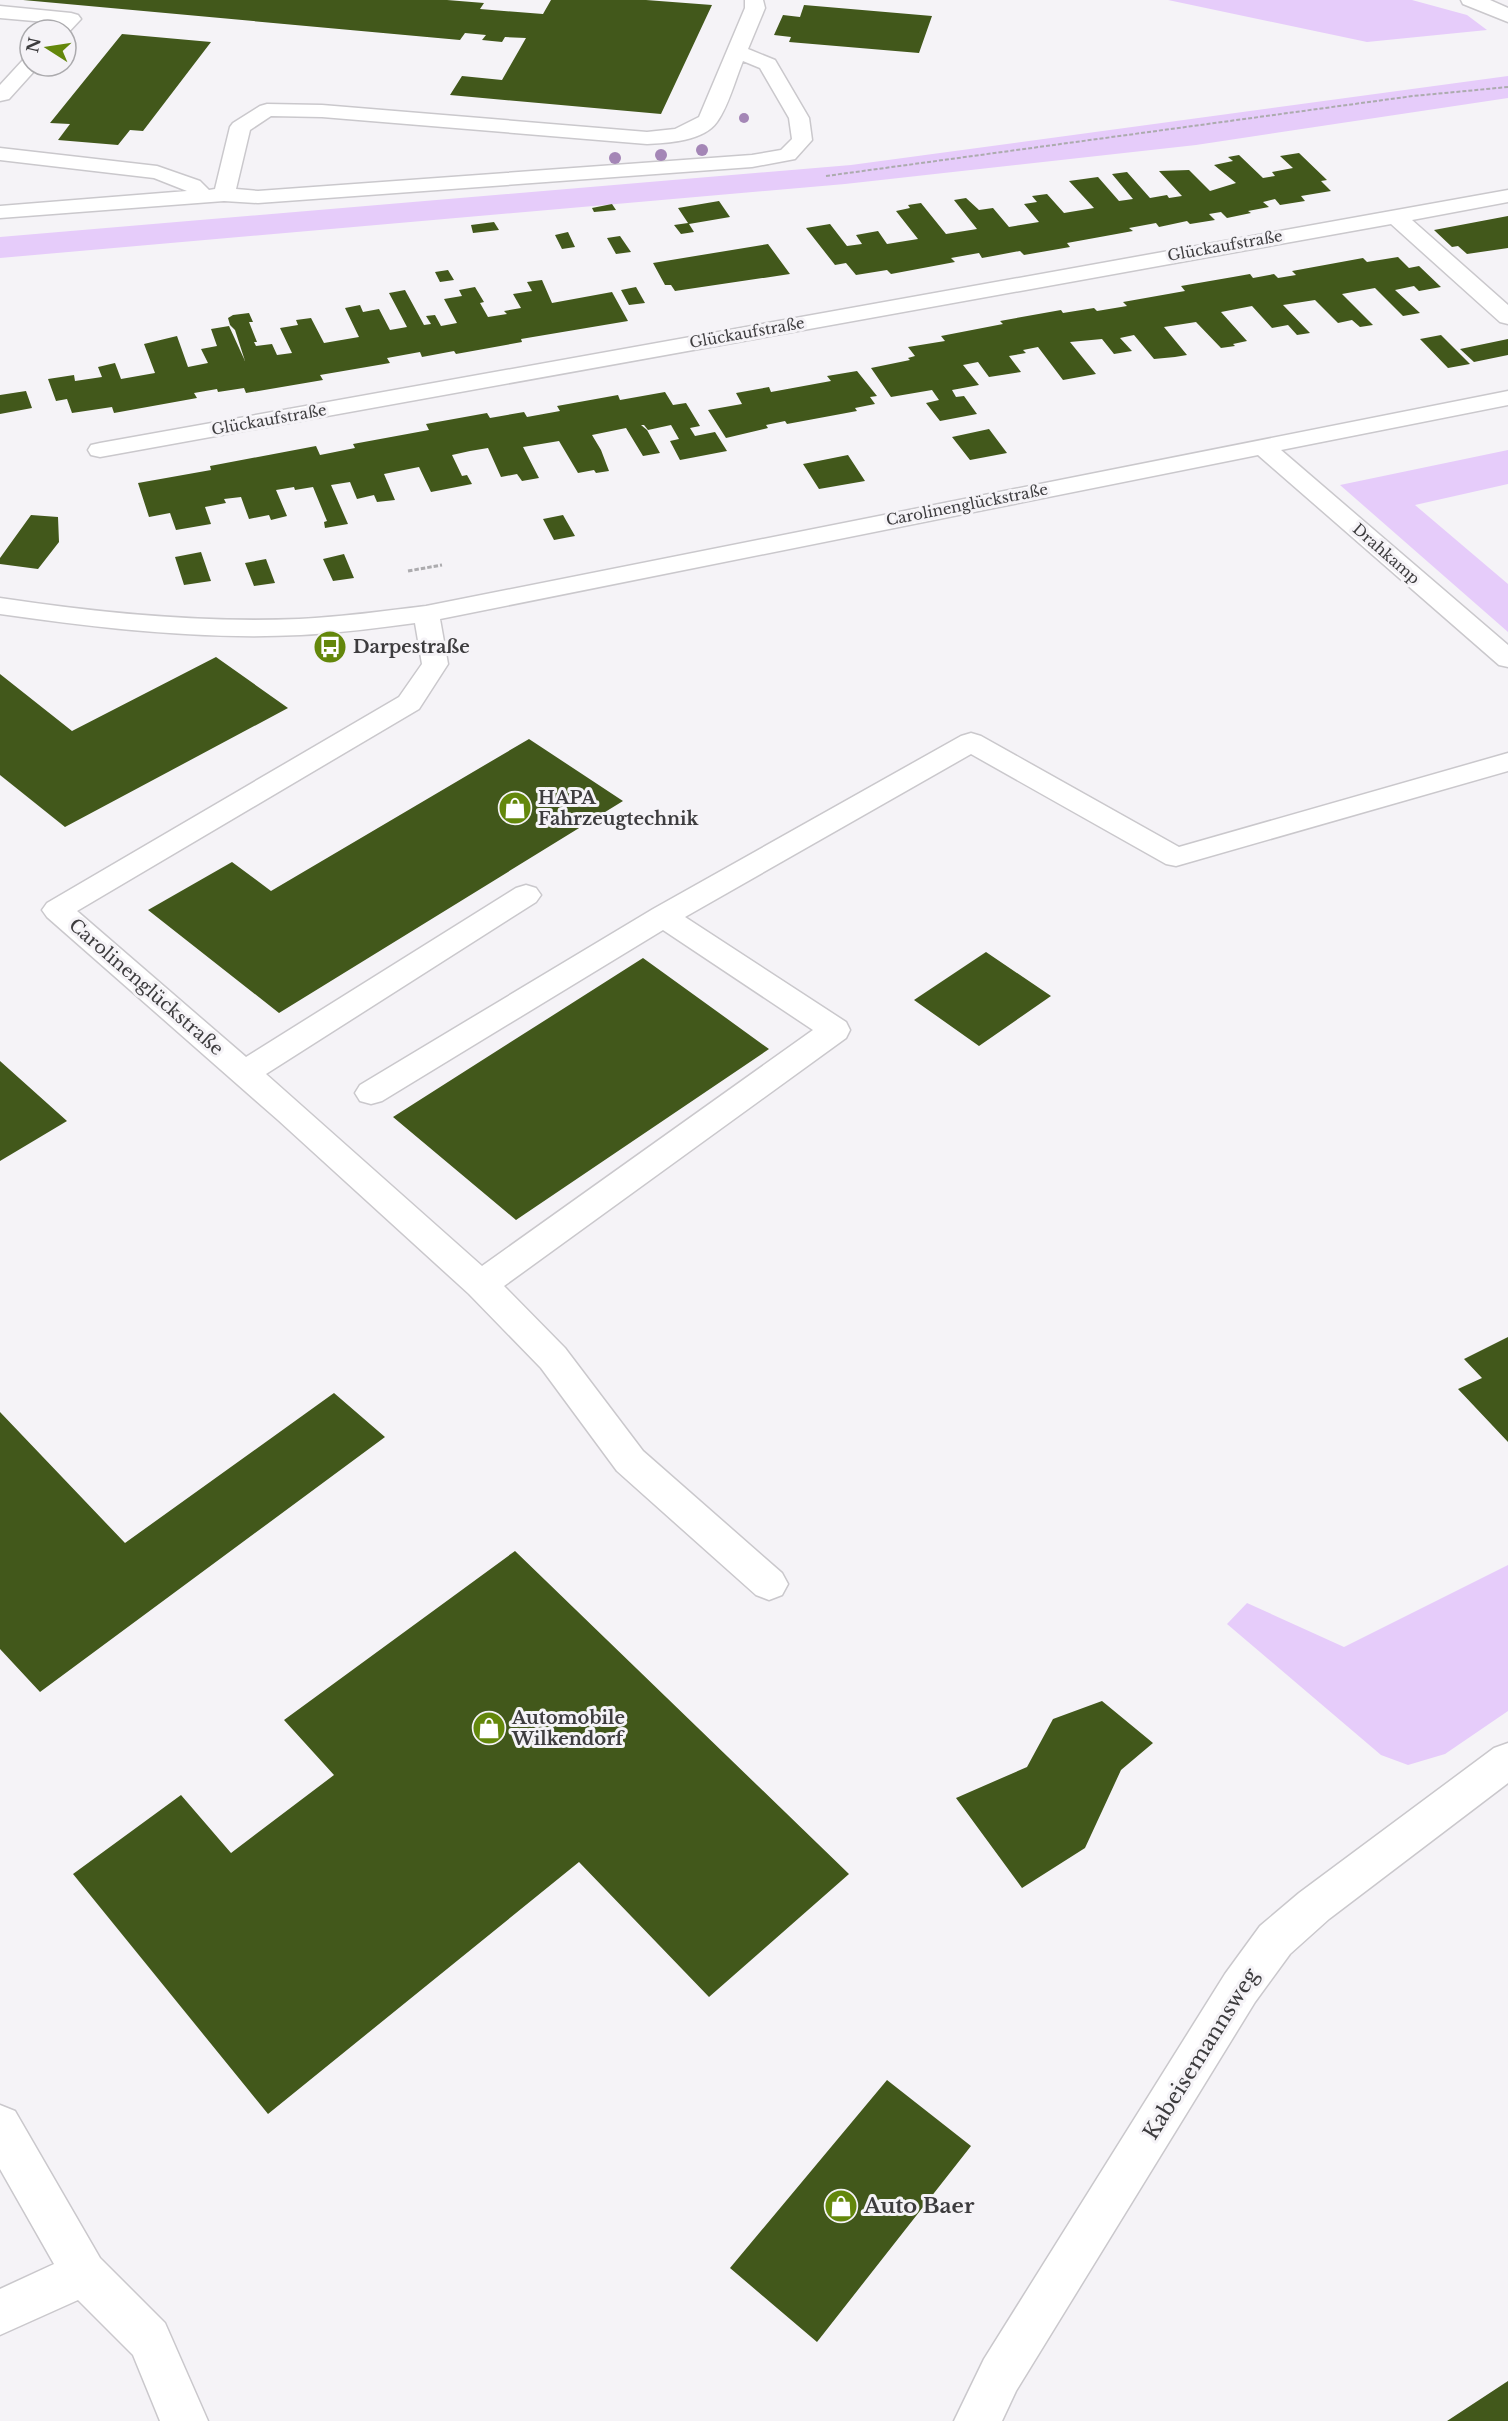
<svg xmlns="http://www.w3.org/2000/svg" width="1508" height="2421" viewBox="0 0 1508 2421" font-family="'Libre Baskerville',serif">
  <rect width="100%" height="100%" fill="#f5f3f7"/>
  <path fill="#e6ccfa" d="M1168 0H1412L1467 15 1487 30 1367 42Z
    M1508 76V98L1196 145 845 184 0 258V237L851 165Z
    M1508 450V484L1415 505 1508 584V632L1340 485Z
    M1508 1565V1711L1445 1754 1408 1765 1381 1755 1227 1624 1247 1603 1344 1647Z"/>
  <path fill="#42581b" d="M23 0H447L484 3 480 9 543 14 551 0H646L712 5 661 114 450 95 462 76 502 80 526 38 505 37 502 42 482 40 486 35 465 33 460 40Z
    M804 5 932 16 919 53 789 42 791 37 774 35 783 15 800 17Z
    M122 34 211 42 143 131 130 130 118 145 58 140 70 124 50 123Z
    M1299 153 1327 180 1321 181 1331 191 1301 196 1305 201 1280 205 1275 199 1263 202 1269 207 1248 211 1251 213 1227 218 1221 212 1209 214 1215 220 1190 224 1187 221 1159 227 1156 223 1129 228 1133 231 1067 243 1070 247 1024 255 1020 251 982 258 979 253 951 258 955 262 891 274 887 270 856 275 846 263 835 265 806 228 830 224 847 246 862 244 856 235 878 231 887 244 918 239 896 211 910 208 908 205 921 203 946 234 977 229 954 200 966 198 979 210 993 208 1009 227 1039 222 1024 204 1037 202 1032 196 1047 194 1064 213 1094 208 1069 181 1098 177 1119 201 1133 199 1112 174 1127 172 1150 198 1167 195 1169 198 1182 196 1159 171 1189 170 1210 191 1236 183 1214 165 1233 161 1228 157 1239 155 1263 178 1275 176 1272 172 1293 168 1280 156Z
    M719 201 730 217 689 224 694 232 681 234 674 225 688 223 678 208Z
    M612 204 616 210 594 212 592 208Z
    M1508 216V248L1467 254 1458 246 1452 247 1434 230Z
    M494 222 499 230 473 233 471 225Z
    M568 232 575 247 562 249 555 235Z
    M620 236 631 252 616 254 607 238Z
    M768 244 790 274 675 291 671 285H665L653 263Z
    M1398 257 1409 268 1419 266 1441 287 1419 291 1414 286 1395 290 1420 313 1403 316 1375 288 1342 294 1373 325 1360 327 1352 320 1338 323 1315 300 1283 305 1310 333 1297 335 1288 325 1272 328 1252 306 1221 312 1247 341 1233 344 1235 346 1221 348 1196 322 1164 327 1187 355 1175 357 1154 359 1134 335 1120 338 1132 351 1114 354 1102 339 1070 342 1096 374 1063 380 1038 347 1023 350 1026 353 1009 356 1021 372 989 377 978 362 963 365 979 385 952 390 956 397 964 396 977 414 940 421 926 403 939 400 932 390 891 397 871 368 910 360 908 358 915 356 908 347 945 341 941 336 1003 324 1000 321 1061 310 1063 313 1094 308 1097 311 1127 306 1123 302 1185 291 1181 286 1233 277 1250 274 1253 278 1274 274 1278 278 1296 275 1292 271 1303 269 1363 258 1367 262Z
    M448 270 454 280 440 282 435 272Z
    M542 280 552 303 612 292 628 321 521 339 522 342 456 354 454 351 422 357 420 352 387 358 390 363 320 375 323 380 246 393 244 388 218 392 217 389 194 393 197 398 114 413 112 407 72 413 67 399 56 401 48 379 74 375 75 381 102 377 98 367 115 363 121 379 155 373 144 344 177 336 188 367 208 363 201 349 217 346 211 329 229 326 245 361 235 330 230 325 228 318 233 315 249 313 253 322H249L257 342H254L256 346 272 344 277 355 292 353 280 328 298 325 296 320 311 318 324 343 359 337 345 308 360 305 363 312 379 309 390 330 407 327 389 293 405 290 424 325 431 324 426 316 435 315 441 326 457 323 444 299 462 296 459 290 475 287 484 302 480 303 488 317 507 314 504 311 521 308 513 294 532 291 527 282Z
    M636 287 645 303 629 305 621 290Z
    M1441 335 1470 364 1448 368 1420 339Z
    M1508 339V355L1474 362 1460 349Z
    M857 371 877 396 870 397 875 404 855 408 857 411 787 424 785 421 766 425 768 428 726 438 708 410 742 404 736 393 769 387 771 392 831 381 827 376Z
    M26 391 32 408 0 414V395Z
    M665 392 673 405 686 403 700 426 690 428 695 436 715 432 727 451 680 460 670 441 679 439 671 425 648 430 644 425H641L647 430 660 453 643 456 626 428 592 435 601 450 609 471 596 473 594 470 578 473 559 441 523 447 539 478 522 481 517 474 501 477 488 448 470 451 452 455 462 476 467 475 472 484 431 492 419 467 384 474 395 500 377 502 374 495 357 499 350 482 331 485 348 524 325 528 324 522 327 521 313 487 295 490 294 487 276 490 287 516 271 520 269 515 249 519 241 497 224 499 226 503 205 507 211 524 176 530 170 513 149 517 138 483 211 470 210 466 316 446 320 455 355 448 353 444 429 430 426 424 487 413 490 418 524 412 527 417 560 411 557 406 618 395 620 400Z
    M989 429 1007 453 970 460 952 437Z
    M848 455 865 481 819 489 803 464Z
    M31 515 58 517 59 542 38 569 0 564V558Z
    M563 515 575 536 554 540 543 519Z
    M201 552 211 581 184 585 175 557Z
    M344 554 354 578 333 581 323 559Z
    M266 559 275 583 254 586 245 563Z
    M216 657 288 708 65 827 0 775V674L72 731Z
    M529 739 623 801 279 1013 148 910 232 862 271 891Z
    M986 952 1051 996 979 1046 914 1000Z
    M643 958 769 1049 516 1220 393 1117Z
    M0 1061 67 1121 0 1161Z
    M1508 1337V1442L1458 1389 1482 1378 1464 1359Z
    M334 1393 385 1437 40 1692 0 1649V1412L125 1543Z
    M515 1551 849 1874 709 1997 579 1862 268 2114 73 1874 181 1795 231 1853 334 1775 284 1720Z
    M1102 1701 1153 1743 1121 1770 1085 1848 1022 1888 956 1798 1027 1767 1053 1719Z
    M887 2080 971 2146 817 2342 730 2268Z
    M1508 2381V2421H1447Z"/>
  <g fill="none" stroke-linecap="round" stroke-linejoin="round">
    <g stroke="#cac8cc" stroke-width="3">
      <path id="minor" d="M745 0H763L765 8 748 49 775 60 809 118 812 140 795 159 752 167 258 203 224 201 0 218V206L187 191 154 178 0 160V148L157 166 200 181 209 190 215 189 230 127 233 123 260 106 267 104 322 105 647 132 675 129 699 117 745 8ZM743 61 760 68 789 118 792 139 781 150 752 155 258 191 236 189 250 130 271 116 322 117 647 144C668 143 704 141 717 122 729 105 735 80 743 61Z
        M1461 0H1490L1508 8V22L1463 4Z
        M0 6 71 13 78 15 81 19 66 35V30H51L57 23 0 18Z
        M30 58V66H38L37 68 9 99 0 101V85L23 60Z
        M1508 190V202L1412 220 1508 305V324L1500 322 1391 224 100 457 91 455 88 450 91 445 100 443Z
        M1508 391V405L1281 450 1508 645V667L1499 665 1258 455 440 619 448 664 419 709 77 911 246 1057 516 888 526 885 536 888 541 895 536 902 266 1074 482 1266 813 1030 663 930 382 1101 371 1104 360 1101 355 1093 360 1085 653 909 961 736 971 733 981 736 1179 847 1508 753V771L1176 866 1166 864 971 754 685 917 846 1022 850 1030 846 1038 504 1286 565 1348 643 1451 782 1573 788 1584 782 1595 769 1600 756 1595 617 1471 541 1368 469 1294 278 1120 47 917 42 910 47 903 399 697 422 664 415 623C377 628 339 633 301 635 200 640 99 628 0 614V598C99 613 199 623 299 619 342 617 384 611 426 606Z
        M1508 1743V1783L1329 1919 1290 1954 1255 2002 1016 2391 1002 2421H954L984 2359 1225 1974 1260 1926 1299 1893 1494 1748Z
        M0 2105 15 2111 100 2258 165 2323 208 2421H160L133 2355 78 2300 0 2335V2289L54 2264 0 2169Z"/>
    </g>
    <path stroke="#acabae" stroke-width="2" stroke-dasharray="4 2" stroke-linecap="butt" d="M826 176 1413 96 1508 87"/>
    <path stroke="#acabae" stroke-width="3" stroke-dasharray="4.5 2" stroke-linecap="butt" d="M408 571 442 565"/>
    <use href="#minor" fill="#fff" fill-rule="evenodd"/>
  </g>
  <g fill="#a486b6">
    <circle cx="744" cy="118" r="5"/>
    <circle cx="702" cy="150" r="6"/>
    <circle cx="661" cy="155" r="6"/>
    <circle cx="615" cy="158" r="6"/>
  </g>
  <defs>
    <g id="bus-disc" transform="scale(1.725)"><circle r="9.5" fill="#63870b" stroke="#f5f3f7"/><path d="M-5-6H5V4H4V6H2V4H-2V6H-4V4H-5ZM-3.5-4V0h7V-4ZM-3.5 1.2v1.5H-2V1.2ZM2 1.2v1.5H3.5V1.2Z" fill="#fff"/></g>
    <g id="shop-disc" transform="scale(1.725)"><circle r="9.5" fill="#63870b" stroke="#f5f3f7"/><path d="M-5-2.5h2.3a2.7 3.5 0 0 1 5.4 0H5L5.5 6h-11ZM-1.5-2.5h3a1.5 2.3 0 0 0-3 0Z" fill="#fff"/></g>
  </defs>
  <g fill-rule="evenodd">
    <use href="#bus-disc" x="330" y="647"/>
    <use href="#shop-disc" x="515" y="808"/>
    <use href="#shop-disc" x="489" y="1728"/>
    <use href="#shop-disc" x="841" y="2206"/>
  </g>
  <g text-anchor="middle" stroke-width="6" stroke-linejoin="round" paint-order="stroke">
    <g font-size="15" fill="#3d3c3e" stroke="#f5f3f7">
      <text transform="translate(1225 246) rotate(-10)" y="5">Glückaufstraße</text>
      <text transform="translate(747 333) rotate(-10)" y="5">Glückaufstraße</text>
      <text transform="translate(269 420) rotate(-10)" y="5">Glückaufstraße</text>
      <text transform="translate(967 505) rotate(-11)" y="5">Carolinenglückstraße</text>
      <text transform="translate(1386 554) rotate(41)" y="5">Drahkamp</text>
    </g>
    <g font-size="18" font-weight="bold" fill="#3d3c3e" stroke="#f5f3f7" text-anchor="start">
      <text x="353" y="653">Darpestraße</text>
      <text x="538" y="804">HAPA<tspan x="538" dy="21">Fahrzeugtechnik</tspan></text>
      <text x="512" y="1724">Automobile<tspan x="512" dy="21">Wilkendorf</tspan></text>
    </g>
    <g font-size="18" fill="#3d3c3e" stroke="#f5f3f7">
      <text transform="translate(146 987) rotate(41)" y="6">Carolinenglückstraße</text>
    </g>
    <g font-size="21" fill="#3d3c3e" stroke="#f5f3f7">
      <text transform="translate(1201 2054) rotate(-58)" y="7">Kabeisemannsweg</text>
    </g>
    <g font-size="21" font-weight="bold" fill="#3d3c3e" stroke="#f5f3f7" text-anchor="start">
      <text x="864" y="2213">Auto Baer</text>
    </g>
  </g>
  <g transform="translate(48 48) rotate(282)"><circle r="28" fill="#f5f3f7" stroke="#abaaad" stroke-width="1.5"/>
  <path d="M0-4.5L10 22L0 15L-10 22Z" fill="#63870b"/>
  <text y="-9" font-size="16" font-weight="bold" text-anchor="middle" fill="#3d3c3e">N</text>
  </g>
</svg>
